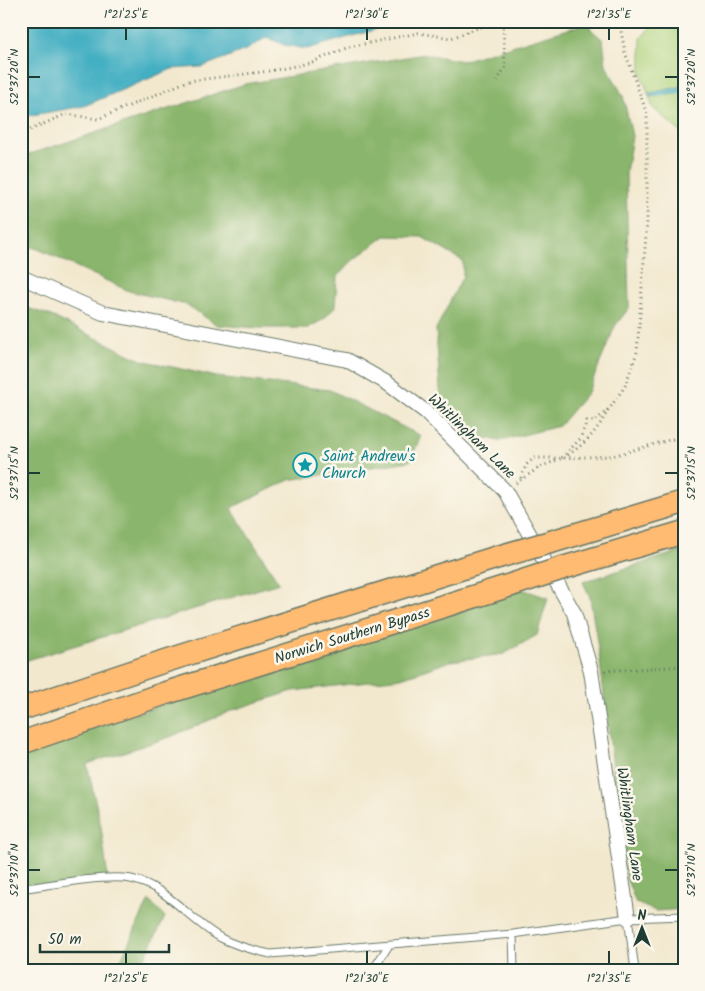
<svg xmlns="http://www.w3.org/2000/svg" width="705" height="991" viewBox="0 0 705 991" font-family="Kalam,sans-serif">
  <rect width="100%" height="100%" fill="#fbf7ec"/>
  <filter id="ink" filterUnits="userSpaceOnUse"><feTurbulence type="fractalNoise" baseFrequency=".02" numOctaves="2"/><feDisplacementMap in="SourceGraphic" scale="10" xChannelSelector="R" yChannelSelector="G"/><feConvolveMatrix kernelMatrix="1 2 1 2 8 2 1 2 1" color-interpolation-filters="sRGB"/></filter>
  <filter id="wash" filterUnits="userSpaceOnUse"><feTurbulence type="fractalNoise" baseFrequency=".0096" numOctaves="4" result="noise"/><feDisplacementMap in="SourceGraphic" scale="20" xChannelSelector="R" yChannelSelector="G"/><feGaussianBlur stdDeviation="1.12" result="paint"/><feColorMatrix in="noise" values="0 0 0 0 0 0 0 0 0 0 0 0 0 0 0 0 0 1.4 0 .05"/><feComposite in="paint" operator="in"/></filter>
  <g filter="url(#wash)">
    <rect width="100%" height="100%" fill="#f2e8ce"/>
    <path fill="#aed37c" stroke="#668858" d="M656 21H684V135L653 108 641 73V38Z"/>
    <path fill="#8ab56c" stroke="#547950" d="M585 24 603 40 606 65 623 96 632 136 626 172 629 308 615 326 588 392 559 426 499 441 482 437 441 404 436 329 463 276V261L422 237 385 236 352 261 337 277 335 307 324 319 308 328H259L217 325 187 305 129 291 38 249 21 244V157L245 84 425 54 462 61Z
      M21 306 49 315 141 360 217 377 330 390 421 436 410 461 289 480 231 508 279 583 21 662Z
      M684 550V909L656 911 636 903 627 880 599 654 590 597 583 582Z
      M519 588 548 598 537 635 504 654 451 661 401 678 293 691 233 710 170 737 87 764 101 827 108 879 21 889V751Z
      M149 900 165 917 139 970H116Z"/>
    <path fill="#43afc2" stroke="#31767b" d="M21 21H406L307 49 284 45 267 37 248 49 202 67 172 69 84 106 21 117Z
      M684 86V93L650 97 649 93Z"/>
  </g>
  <g filter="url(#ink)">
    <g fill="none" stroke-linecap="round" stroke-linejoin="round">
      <g stroke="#69796a" stroke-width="9">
        <path id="service" d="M21 889C47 885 108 874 131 879 169 887 190 922 223 939 238 947 254 950 270 954L513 934 628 918 684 916
          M628 918 635 970
          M513 934 514 970
          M373 970 389 945"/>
      </g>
      <g stroke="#69796a" stroke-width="16">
        <path id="minor" d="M21 277 103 313 347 360 387 383 426 412 505 491 574 613 591 671 628 918"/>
      </g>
      <g stroke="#69796a" stroke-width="25">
        <path id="trunk" d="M554 541 684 502
          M566 567 684 532
          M21 709 156 664 498 557
          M21 743 166 693 511 585"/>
      </g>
      <path stroke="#69796a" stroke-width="3" stroke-dasharray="1 4" stroke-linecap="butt" d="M620 22 634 24 641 21
        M497 81 505 68 503 21
        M21 134 66 114 98 119 188 81 270 71 310 63 349 47 418 33 451 38 494 22 506 21
        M568 455C586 443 598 430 608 410
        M562 458 580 439 587 421H595L610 408 625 386 637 352 647 222V114L625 52 619 21
        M521 478 526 465 534 458H560
        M516 483 540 467 562 458 612 456 684 436
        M605 671 684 666"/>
      <use href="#service" stroke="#fff" stroke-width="7"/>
      <use href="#minor" stroke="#fff" stroke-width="14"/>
      <use href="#trunk" stroke="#ffbb71" stroke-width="22"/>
      <g stroke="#69796a" stroke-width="25" stroke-linecap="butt">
        <path id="trunk-bridge" d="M498 557 554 541
          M511 585 566 567"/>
      </g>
      <use href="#trunk-bridge" stroke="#ffbb71" stroke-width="22"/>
    </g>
  </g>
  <path fill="none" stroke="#1f3d34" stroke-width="2" d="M126 28V40M367 28V40M609 28V40M28 77H40M665 77H678M28 473H40M665 473H678M28 870H40M665 870H678M126 951V964M367 951V964M609 951V964"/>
  <defs>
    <g id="sight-ring" transform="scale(1.25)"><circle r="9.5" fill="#fbf7ec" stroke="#0f9aa8" stroke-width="1.5"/><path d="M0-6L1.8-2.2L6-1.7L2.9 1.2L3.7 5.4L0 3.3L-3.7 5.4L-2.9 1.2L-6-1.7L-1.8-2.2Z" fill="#0f9aa8"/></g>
  </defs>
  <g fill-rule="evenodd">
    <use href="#sight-ring" x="305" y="465"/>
  </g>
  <g text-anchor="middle" stroke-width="5" stroke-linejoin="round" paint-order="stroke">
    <g font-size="15" fill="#1f3d34" stroke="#fbf7ec">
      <text transform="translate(472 436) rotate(44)" y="5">Whitlingham Lane</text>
      <text transform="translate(352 635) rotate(-17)" y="5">Norwich Southern Bypass</text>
      <text transform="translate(630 824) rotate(82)" y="5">Whitlingham Lane</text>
    </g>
    <g font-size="15" fill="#0d838f" stroke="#fbf7ec" text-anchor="start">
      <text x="322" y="461">Saint Andrew's<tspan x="322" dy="17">Church</tspan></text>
    </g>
  </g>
  <rect width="705" height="991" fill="none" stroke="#fbf7ec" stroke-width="55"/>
  <g transform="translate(642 928)" stroke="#fbf7ec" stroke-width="4" paint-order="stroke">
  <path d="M0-4L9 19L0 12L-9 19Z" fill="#1f3d34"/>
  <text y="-8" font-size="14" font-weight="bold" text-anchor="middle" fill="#1f3d34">N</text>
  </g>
  <path d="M40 944v8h129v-8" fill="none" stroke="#1f3d34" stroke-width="2.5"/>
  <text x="48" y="944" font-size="15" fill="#1f3d34" stroke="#fbf7ec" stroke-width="4" paint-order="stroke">50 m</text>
  <rect x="28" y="28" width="650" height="936" fill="none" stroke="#1f3d34" stroke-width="2"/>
  <g font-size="12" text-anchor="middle" fill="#1f3d34">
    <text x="126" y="18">1°21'25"E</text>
    <text x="367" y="18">1°21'30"E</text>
    <text x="609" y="18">1°21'35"E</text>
    <text transform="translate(14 77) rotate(-90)" y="4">52°37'20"N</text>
    <text transform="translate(691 77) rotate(-90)" y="4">52°37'20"N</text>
    <text transform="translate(14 473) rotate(-90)" y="4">52°37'15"N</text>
    <text transform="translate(691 473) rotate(-90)" y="4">52°37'15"N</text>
    <text transform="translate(14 870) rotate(-90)" y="4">52°37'10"N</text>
    <text transform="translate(691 870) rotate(-90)" y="4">52°37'10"N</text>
    <text x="126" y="982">1°21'25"E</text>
    <text x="367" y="982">1°21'30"E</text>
    <text x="609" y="982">1°21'35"E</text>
  </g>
</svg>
